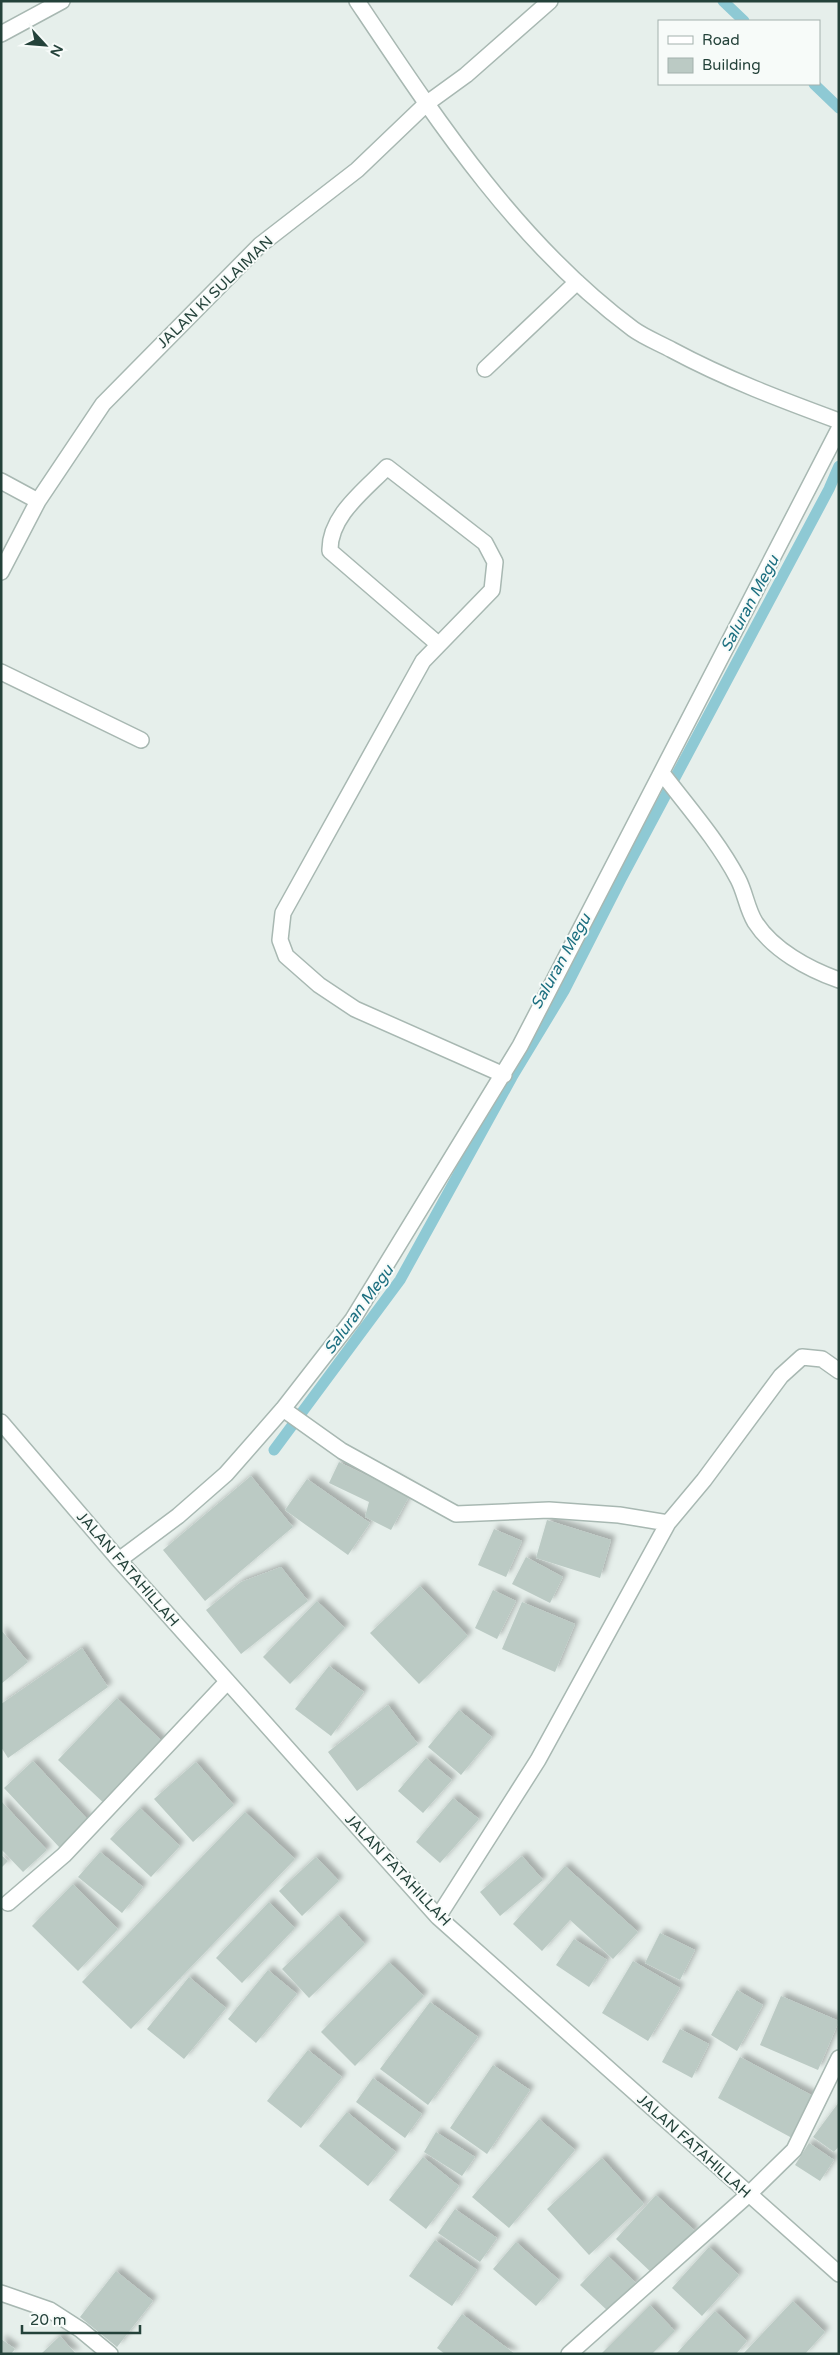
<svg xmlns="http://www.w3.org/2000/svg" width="840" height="2355" viewBox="0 0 840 2355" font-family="'Varela Round',sans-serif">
  <defs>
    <filter id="shadow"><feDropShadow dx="4.5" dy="-4.5" stdDeviation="2.5" flood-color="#0004"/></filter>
  </defs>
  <rect width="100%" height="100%" fill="#e6efeb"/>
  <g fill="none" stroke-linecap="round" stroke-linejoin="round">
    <path stroke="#8ec9d4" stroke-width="11" d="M723 1 744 21
      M814 84 839 108
      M274 1450 400 1280 512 1077 564 991 621 879 829 489 839 466"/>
  </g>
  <path fill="#bbcac4" filter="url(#shadow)" d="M339 1462 386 1485 390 1477 412 1491 391 1530 365 1517 369 1502 329 1483Z
    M251 1476 293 1527 205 1601 163 1550Z
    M307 1479 370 1523 348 1555 285 1510Z
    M547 1520 611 1540 600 1578 536 1558Z
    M494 1529 522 1541 506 1577 478 1565Z
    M526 1557 563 1577 550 1603 512 1584Z
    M281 1567 308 1601 241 1654 206 1610 241 1582Z
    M420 1586 468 1636 419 1684 370 1633Z
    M493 1590 516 1601 497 1639 475 1628Z
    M317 1601 345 1628 290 1684 263 1657Z
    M522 1602 575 1624 555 1672 502 1649Z
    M1 1630 28 1662 1 1684Z
    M82 1648 108 1687 8 1758 1 1747V1704Z
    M329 1666 364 1692 331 1736 295 1709Z
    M117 1698 166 1745 108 1807 58 1760Z
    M388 1705 418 1744 357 1791 328 1752Z
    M459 1710 492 1737 461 1775 428 1747Z
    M426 1758 452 1780 423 1813 398 1791Z
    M33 1761 89 1821 60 1848 4 1788Z
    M196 1762 234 1805 193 1842 154 1799Z
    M453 1798 479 1819 440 1863 416 1842Z
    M1 1801 47 1850 23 1872 1 1849Z
    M140 1808 180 1846 151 1877 110 1839Z
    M245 1812 295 1859 131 2029 82 1982Z
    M100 1852 143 1887 122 1913 78 1877Z
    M1 1855 8 1861 1 1868Z
    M522 1856 543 1880 500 1916 480 1892Z
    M316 1857 339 1881 302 1916 279 1891Z
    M565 1866 638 1932 613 1959 570 1920 542 1951 513 1924Z
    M73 1884 118 1929 78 1971 32 1926Z
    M269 1902 295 1928 242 1983 216 1958Z
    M338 1915 365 1944 309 1998 282 1969Z
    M660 1933 695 1950 680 1980 645 1963Z
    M574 1939 607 1960 589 1987 556 1965Z
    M633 1961 680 1988 648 2041 602 2013Z
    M389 1962 424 1996 355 2066 321 2032Z
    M268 1970 297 1994 256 2043 228 2019Z
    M189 1977 226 2008 184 2059 147 2029Z
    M737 1990 763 2005 737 2051 711 2035Z
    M781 1996 839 2021 818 2070 760 2045Z
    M430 2002 478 2037 428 2105 380 2069Z
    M680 2029 709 2044 692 2078 662 2062Z
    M308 2050 342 2077 301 2128 267 2101Z
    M740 2057 815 2097 792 2138 718 2098Z
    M493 2065 530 2090 487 2154 450 2128Z
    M373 2078 422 2114 405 2138 356 2102Z
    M839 2102V2146L834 2152 813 2137Z
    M347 2112 396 2152 368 2186 319 2146Z
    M539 2119 575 2150 509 2228 472 2197Z
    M436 2132 475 2157 462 2176 424 2152Z
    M809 2143 834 2160 820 2181 795 2165Z
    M423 2157 459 2186 426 2229 389 2200Z
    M602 2158 644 2204 589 2255 547 2209Z
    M656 2195 695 2231 654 2275 616 2239Z
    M455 2209 497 2238 480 2262 438 2233Z
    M435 2240 477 2270 452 2306 409 2276Z
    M516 2242 559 2280 536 2306 493 2269Z
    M709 2247 739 2275 702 2316 672 2288Z
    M608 2256 636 2283 609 2312 580 2285Z
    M116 2271 153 2301 117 2347 80 2317Z
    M793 2301 825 2332 805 2354H743Z
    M650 2305 675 2331 652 2354H601Z
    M715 2311 747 2341 736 2354H676Z
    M462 2314 515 2354H445L437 2348Z
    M60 2336 76 2354H41Z
    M1 2339 15 2349 11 2354H1Z"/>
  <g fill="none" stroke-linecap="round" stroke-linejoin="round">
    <g stroke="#a8b8b2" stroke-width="18">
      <path id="minor" d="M357 1C436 119 517 243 633 329 644 337 659 343 672 350 726 379 782 400 839 421
        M1 34 62 1
        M485 369 577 282
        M1 481 38 501
        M1 572 38 501 103 404 260 245 357 170 426 104 466 75 550 1
        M438 644 330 551C329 516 365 490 387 467L485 543 495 562 492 590 423 661 283 913 280 940 286 956 319 985 355 1009 504 1075
        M1 672 141 740
        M662 773C688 807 718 841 738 879 745 892 747 909 755 922 773 950 808 969 839 980
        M283 1409 342 1451 456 1514 549 1510 619 1515 668 1523
        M1 1422 119 1560 438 1917 839 2274
        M119 1560 178 1516 226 1474 283 1409 353 1319 520 1046 839 429
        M8 1903 64 1855 227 1682
        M438 1917 538 1760 668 1523 704 1480 781 1376 802 1357 822 1359 839 1371
        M1 2293 50 2310 81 2330 110 2354
        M569 2354 749 2194 794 2150 839 2058"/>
    </g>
    <use href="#minor" stroke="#fff" stroke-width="15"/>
  </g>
  <g text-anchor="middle" stroke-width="4" stroke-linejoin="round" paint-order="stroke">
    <g font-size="15" fill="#24423a" stroke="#f7fbf9">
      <text transform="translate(215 292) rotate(-44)" y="5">JALAN KI SULAIMAN</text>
      <text transform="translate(128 1569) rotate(49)" y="5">JALAN FATAHILLAH</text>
      <text transform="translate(398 1870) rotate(47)" y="5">JALAN FATAHILLAH</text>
      <text transform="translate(694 2146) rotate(42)" y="5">JALAN FATAHILLAH</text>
    </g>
    <g font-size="16" font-style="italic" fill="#1c6f80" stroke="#f7fbf9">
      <text transform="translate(749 603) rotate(-62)" y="6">Saluran Megu</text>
      <text transform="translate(560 961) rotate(-61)" y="6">Saluran Megu</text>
      <text transform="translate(358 1309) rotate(-54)" y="6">Saluran Megu</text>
    </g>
  </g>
  <rect width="840" height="2355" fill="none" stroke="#24423a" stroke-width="5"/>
  <rect x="658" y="20" width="162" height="65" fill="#f7fbf9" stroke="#a3b1ad"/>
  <rect x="668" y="36" width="25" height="8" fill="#ffffff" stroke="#a3b1ad"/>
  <text x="702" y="45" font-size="15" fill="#24423a">Road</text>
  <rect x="668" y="58" width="25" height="15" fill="#bbcac4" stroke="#a3b1ad"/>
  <text x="702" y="70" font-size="15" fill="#24423a">Building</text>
  <g transform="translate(45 45) rotate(116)" stroke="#f7fbf9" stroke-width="4" paint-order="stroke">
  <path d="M0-4L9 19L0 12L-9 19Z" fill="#24423a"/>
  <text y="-8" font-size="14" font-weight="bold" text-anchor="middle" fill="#24423a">N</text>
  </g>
  <path d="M22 2325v8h118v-8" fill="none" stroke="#24423a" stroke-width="2.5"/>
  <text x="30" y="2325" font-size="15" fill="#24423a" stroke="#f7fbf9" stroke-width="4" paint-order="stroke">20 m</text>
</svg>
